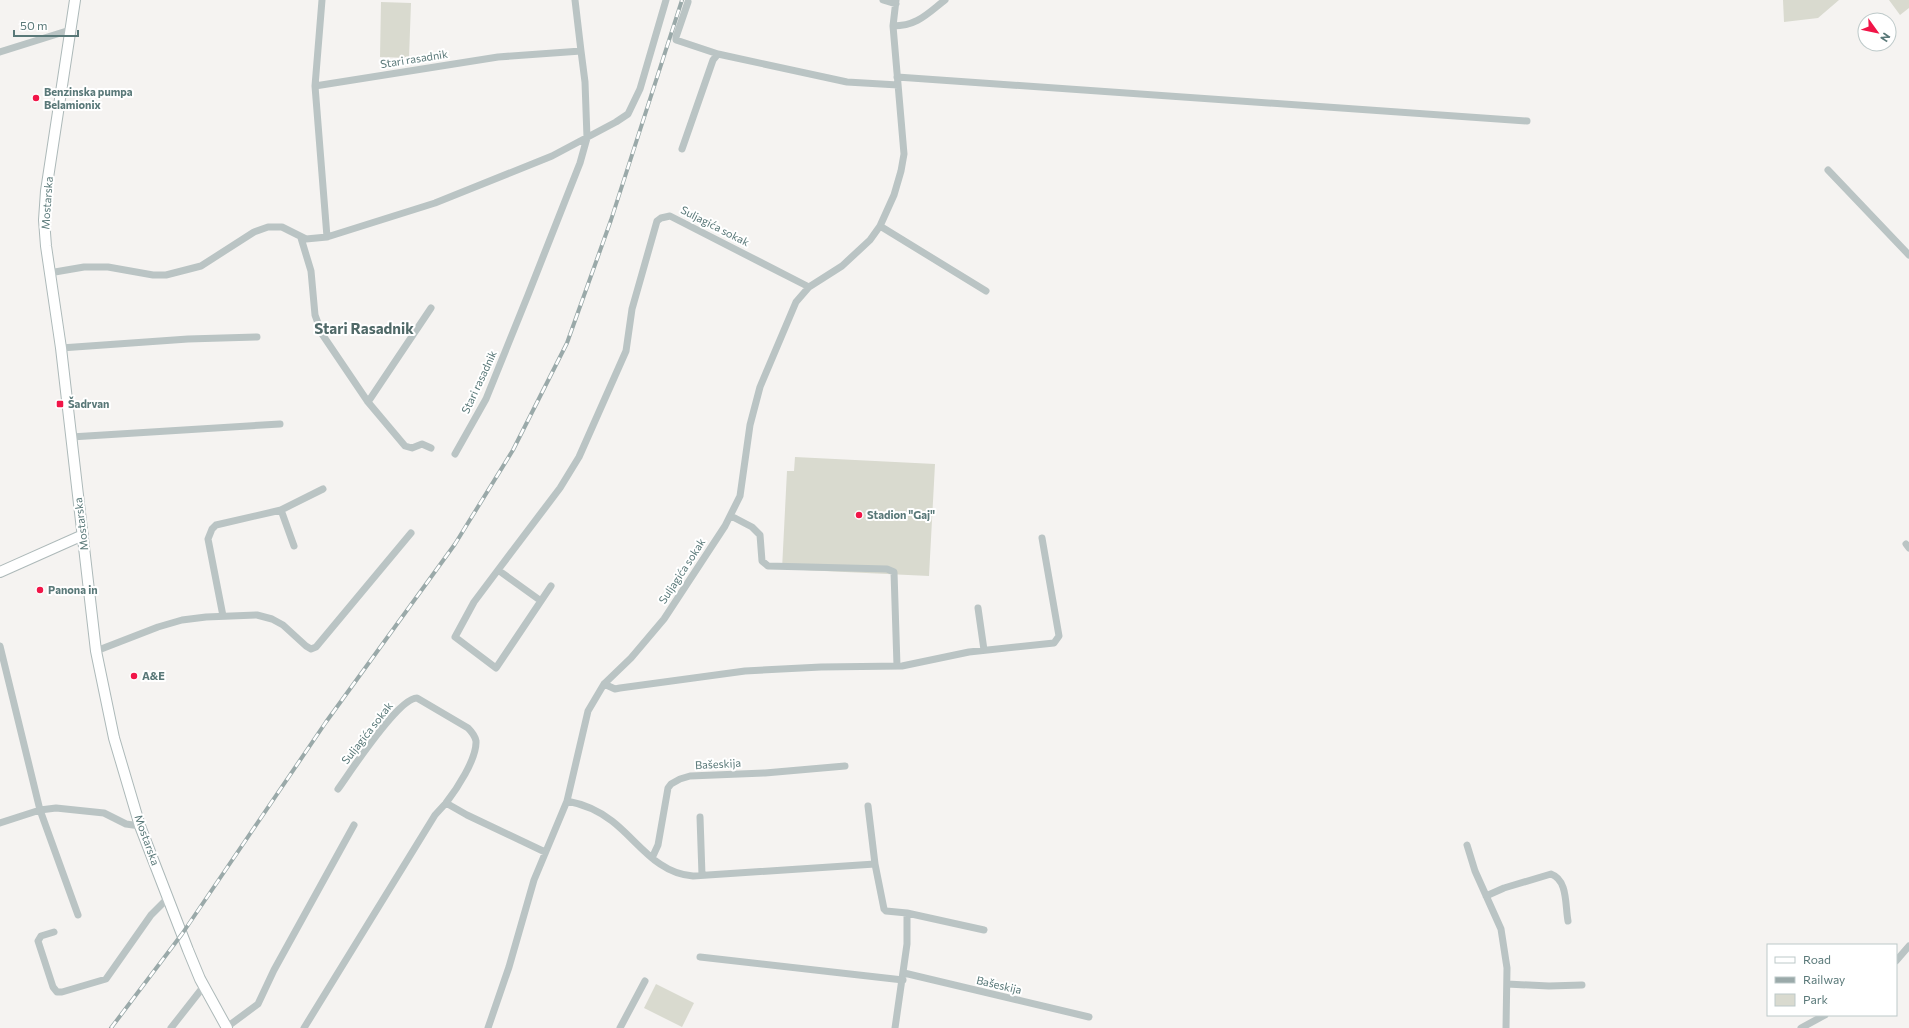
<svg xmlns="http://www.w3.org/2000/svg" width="1909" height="1028" viewBox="0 0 1909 1028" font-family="Commissioner,sans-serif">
  <rect width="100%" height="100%" fill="#f5f3f1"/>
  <path fill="#d9dacf" d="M1783 0H1839L1818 18 1784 22Z
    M1889 0H1909V8L1900 15Z
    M381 2 411 3 409 58 380 57Z
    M795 457 935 464 929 576 782 569 787 471H794Z
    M656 984 694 1003 682 1027 644 1008Z"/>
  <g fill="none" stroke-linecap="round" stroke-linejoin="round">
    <g stroke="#adb9b9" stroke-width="12">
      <path id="secondary" d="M75 0 46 191 44 220 46 246 61 348 96 651 114 738 140 826 188 950 200 979 227 1028
        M0 572 83 535"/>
    </g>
    <path stroke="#bac4c4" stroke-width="7" d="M575 0 581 51
      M883 0 896 4
      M688 2 676 37V40L718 54
      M893 26C917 26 927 14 945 0
      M0 52 70 30
      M897 77 1527 121
      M315 86 322 0
      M682 149 713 60 718 54 847 82 898 85
      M1828 170 1909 255
      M880 226 986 291
      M327 237 315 86 498 57 581 51 585 82 587 138 580 163 528 295 486 399 455 454
      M301 238 311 271 315 315 322 334 368 402 405 446 412 448 422 444 431 448
      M49 273 84 267H108L153 275H166L201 266 254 232 268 227H282L306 239 327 237 435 203 552 156 616 122 628 114 640 89 666 0
      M61 348 188 339 257 337
      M368 402 431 308
      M71 437 280 424
      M281 510 323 489
      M731 516 752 527 760 535 762 561 768 566 887 569 894 572 897 666
      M1906 544 1909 548
      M498 570 474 602 455 637 496 668 551 586
      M541 601 498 570 560 488 579 457 626 351 632 309 657 221 661 218 670 216 809 287
      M978 608 984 650
      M223 616 208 539 212 529 216 525 281 510 294 546
      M0 646 40 810 78 915
      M96 651 158 627 182 620 206 617 257 615 272 619 283 625 306 646 311 649 316 647 411 533
      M604 684 615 689 620 688 745 671 821 667 902 666 969 652 1054 643 1059 636 1042 538
      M338 789C351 771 398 698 417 698L468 728C472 732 475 736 476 741 477 759 456 790 446 803
      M567 801C583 804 598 810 612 821 638 841 657 874 693 876L875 864 884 909 886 911 907 913V944L895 1028
      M868 806 875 864
      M700 817 702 875
      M0 823 40 810 56 808 104 813 126 824 140 826
      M1467 845 1475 871 1501 929 1507 968 1506 1028
      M652 858 658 845 668 788 671 784 680 779 690 776 765 773 845 766
      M1486 896 1504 888 1551 874C1568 880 1565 905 1568 921
      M907 913 984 930
      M54 932 41 936 38 941 53 987 57 992H62L106 979 151 915 168 898
      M700 957 903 980
      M1896 961 1909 946
      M904 973 1089 1017
      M1507 984 1549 986 1582 985
      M227 1027 258 1004 274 970 354 825
      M171 1028 204 986
      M304 1028 435 815 446 803 467 815 545 852
      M488 1028 509 967 534 880 567 801 588 711 604 684 631 658 664 619 725 526 740 496 750 425 760 387 796 302 809 287 842 266 870 240 880 226 894 195 901 171 904 154 893 26 896 0
      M620 1028 645 981
      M1801 1028 1825 1015"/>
    <use href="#secondary" stroke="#fff" stroke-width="10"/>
    <g stroke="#9aa9a9" stroke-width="4">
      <path id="rail" d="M111 1028 182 934 326 722 455 544 513 450 567 343 611 220 682 0"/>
    </g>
    <use href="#rail" stroke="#fff" stroke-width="2.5" stroke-dasharray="8" stroke-linecap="butt"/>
  </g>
  <g fill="#f11548" stroke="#fff" stroke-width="1.5">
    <circle cx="36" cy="98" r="4"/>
    <rect x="56" y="400" width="8" height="8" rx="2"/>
    <circle cx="859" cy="515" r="4"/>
    <circle cx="40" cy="590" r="4"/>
    <circle cx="134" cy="676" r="4"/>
  </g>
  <g text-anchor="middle" stroke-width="4" stroke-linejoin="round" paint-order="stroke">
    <g font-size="11" fill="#597878" stroke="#fff">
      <text transform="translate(414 59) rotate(-9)" y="4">Stari rasadnik</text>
      <text transform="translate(47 203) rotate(-86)" y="4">Mostarska</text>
      <text transform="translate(715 226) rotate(27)" y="4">Suljagića sokak</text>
      <text transform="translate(479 382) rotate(-65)" y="4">Stari rasadnik</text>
      <text transform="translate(81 524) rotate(-97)" y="4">Mostarska</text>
      <text transform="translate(682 571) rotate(-57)" y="4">Suljagića sokak</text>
      <text transform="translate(367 733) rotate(-52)" y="4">Suljagića sokak</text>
      <text transform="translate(718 764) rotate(-3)" y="4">Bašeskija</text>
      <text transform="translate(147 840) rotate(70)" y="4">Mostarska</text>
      <text transform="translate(999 985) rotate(13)" y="4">Bašeskija</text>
    </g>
    <g font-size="11" font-weight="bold" fill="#597878" stroke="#fff" text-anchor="start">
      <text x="44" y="96">Benzinska pumpa<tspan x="44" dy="13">Belamionix</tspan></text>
      <text x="68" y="408">Šadrvan</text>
      <text x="867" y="519">Stadion "Gaj"</text>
      <text x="48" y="594">Panona in</text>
      <text x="142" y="680">A&amp;E</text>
    </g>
    <g font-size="15" font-weight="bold" fill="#506968" stroke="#fff">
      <text x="364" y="334">Stari Rasadnik</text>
    </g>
  </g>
  <rect x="1767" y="944" width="130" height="72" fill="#ffffff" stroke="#bdc9c9"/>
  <rect x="1775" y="957" width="20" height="6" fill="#ffffff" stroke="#bdc9c9"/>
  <text x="1803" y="964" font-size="12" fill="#597878">Road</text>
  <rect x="1775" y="977" width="20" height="6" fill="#9aa9a9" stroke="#bdc9c9"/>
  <text x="1803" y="984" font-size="12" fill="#597878">Railway</text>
  <rect x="1775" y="994" width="20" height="12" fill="#d9dacf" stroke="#bdc9c9"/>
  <text x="1803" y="1004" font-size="12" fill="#597878">Park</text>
  <g transform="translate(1877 32) rotate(123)"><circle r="19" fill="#ffffff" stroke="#bdc9c9"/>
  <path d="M0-3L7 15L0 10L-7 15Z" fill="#f11548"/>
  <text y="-6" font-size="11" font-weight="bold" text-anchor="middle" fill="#597878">N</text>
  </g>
  <path d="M14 30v6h64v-6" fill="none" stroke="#597878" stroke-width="2"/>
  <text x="20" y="30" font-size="12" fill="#597878" stroke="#ffffff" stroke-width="3" paint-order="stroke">50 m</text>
</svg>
